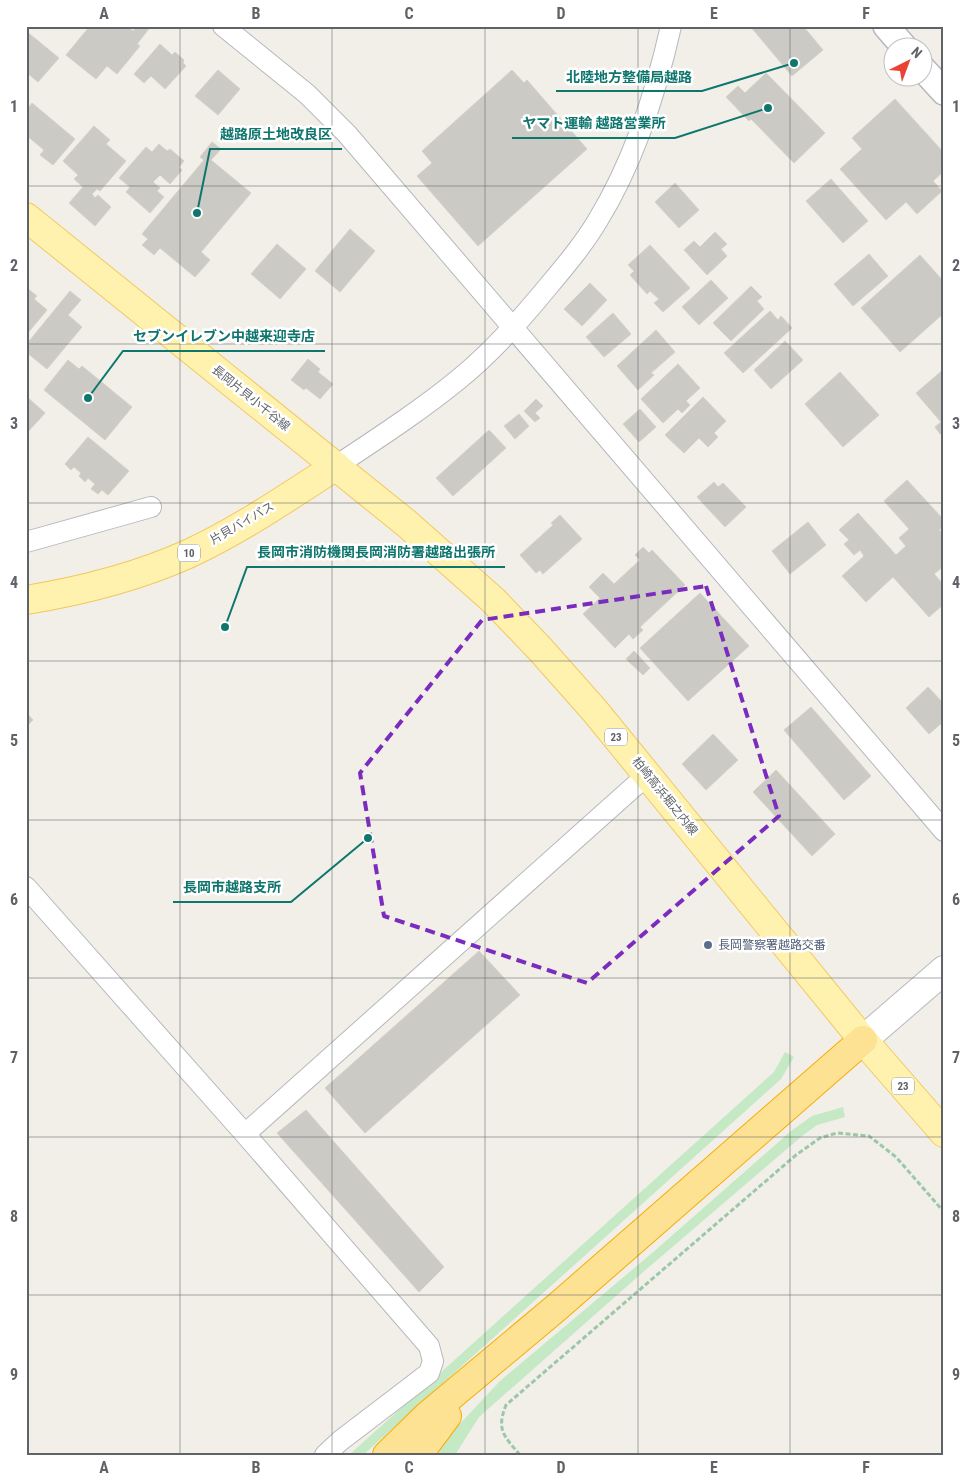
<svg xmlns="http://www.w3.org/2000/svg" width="970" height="1481" viewBox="0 0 970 1481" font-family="'Roboto Condensed','Noto Sans JP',sans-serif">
  <rect width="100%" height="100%" fill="#f1efe8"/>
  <path fill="#c5e8c5" d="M785 1052 794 1057 781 1079 363 1455H349L774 1072Z
    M843 1107 845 1117 817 1125 802 1136 642 1273 479 1417 455 1455H437L457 1427 500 1381 651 1254 791 1131 812 1116Z"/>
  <path fill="#cccac5" stroke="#d6d1c6" d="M90 26H126L133 31 137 26H151L137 44 140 46 117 74 107 66 96 79 66 55Z
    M750 26H803L823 50 792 76Z
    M26 31 59 58 38 82 26 72Z
    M160 44 172 55 175 52 184 60 183 63 186 66 165 89 151 76 144 83 134 74Z
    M218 70 240 89 218 115 195 96Z
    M512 70 524 83 527 80 587 149 478 246 417 176 432 163 422 151Z
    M766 73 825 133 794 163 751 119 749 121 726 97 738 86 745 93Z
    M895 99 944 153V171L933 181 942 191 917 214 906 202 886 220 840 169 862 149 852 138Z
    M32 103 75 139 53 165 40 155 44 150 26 135V111Z
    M94 126 110 140 106 144 126 161 100 191 97 189 92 194 95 198 98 195 111 207 95 226 69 203 83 187 74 179 78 175 63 161Z
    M212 142 221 149 211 160 251 193 201 252 210 260 195 277 160 248 154 255 142 245 148 239 142 234 204 160 200 157Z
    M159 144 167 151 170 149 184 161 179 167 182 170 170 184 160 175 153 182 160 188 157 191 164 197 150 213 126 192 130 187 119 178 146 147 152 152Z
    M831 179 868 221 843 243 806 201Z
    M675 183 699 210 679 228 655 202Z
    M350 229 375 251 340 292 315 271Z
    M715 232 727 244 721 249 727 256 707 275 684 250 694 241 700 247Z
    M277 244 306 269 280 299 251 274Z
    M650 245 690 288 663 312 654 303 659 299 650 291 647 294 630 275 634 271 628 265Z
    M869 254 888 276 853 306 834 284Z
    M920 255 944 282V313L900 352 861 308Z
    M711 280 728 298 699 325 682 307Z
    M590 283 607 300 582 326 564 309Z
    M751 286 762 297 757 301 764 309 731 341 713 323Z
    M27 288 37 296 34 299 47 310 26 335Z
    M70 291 81 300 68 315 82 327 47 369 26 352V345Z
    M770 311 778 320 781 316 792 328 743 373 724 353Z
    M613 313 631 334 604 357 586 337Z
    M656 330 675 352 651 373 654 375 638 390 617 366Z
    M785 341 803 360 771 389 754 370Z
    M308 359 320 369 318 372 333 384 320 399 306 388 304 390 291 380Z
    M68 360 79 369 82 366 132 407 105 440 44 390Z
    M678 364 700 388 686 401 690 405 682 413 678 409 663 423 641 399Z
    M944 369V431L940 434 935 427 941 422 916 393Z
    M840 372 879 415 843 447 805 404Z
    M26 396 45 413 26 434Z
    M703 397 726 421 714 433 718 437 708 447 699 438 684 453 665 435Z
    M536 399 543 406 535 413 540 418 535 422 524 411Z
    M640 409 656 427 639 442 623 424Z
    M519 414 529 426 515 439 504 426Z
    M489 430 506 448 453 496 436 478Z
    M88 437 129 471 108 495 102 490 98 494 91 489 95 484 88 478 85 482 79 476 81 473 74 467 71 470 65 464Z
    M907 480 944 520V526L939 530 944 536V566L934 574 944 585V604L929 617 893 577 866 602 842 576 864 556 860 550 854 555 844 544 849 540 839 530 858 513 896 555 906 546 899 538 909 529 884 501Z
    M714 482 718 487 723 483 746 507 725 527 697 497Z
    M560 515 582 539 543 574 540 570 536 573 520 555 553 525 551 523Z
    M808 522 826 545 790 574 772 551Z
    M643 547 649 553 652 550 685 585 640 627 643 630 633 639 629 634 615 648 583 614 600 598 589 587 603 573 614 584 640 560 635 555Z
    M700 593 749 646 688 701 640 648Z
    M634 651 650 668 643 675 626 659Z
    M928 687 944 704V721L929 734 906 708Z
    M811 707 871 776 844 800 784 730Z
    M26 712 33 720 27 726H26Z
    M713 734 738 760 706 790 682 764Z
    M776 770 835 834 812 856 753 792Z
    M479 951 520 995 365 1133 325 1088Z
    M306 1110 444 1267 419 1292 277 1133Z"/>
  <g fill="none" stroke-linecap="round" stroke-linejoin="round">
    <g stroke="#b5b8bc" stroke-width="22">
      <path id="minor" d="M223 26 307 94 347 134 944 831
        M336 466C378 438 420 411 459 379 490 354 516 325 541 295 561 271 582 247 598 220 634 161 656 93 671 26
        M26 542 151 507
        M26 887 245 1134 429 1346 433 1361 429 1373 340 1441 325 1455
        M245 1134 647 775"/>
    </g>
    <g stroke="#b5b8bc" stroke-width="28">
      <path id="tertiary" d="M886 26 905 48
        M922 68 944 92"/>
    </g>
    <g stroke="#b6babf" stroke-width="30">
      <path id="secondary" d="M863 1040 944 970"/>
    </g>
    <g stroke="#f2c960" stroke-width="30">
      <path id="primary" d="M26 217 406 523 493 600 540 649 595 711 863 1040 944 1133
        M26 600C81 591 137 577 188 554 240 530 288 497 336 466"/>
    </g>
    <g stroke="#f9ab00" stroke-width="30">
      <path id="motorway" d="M387 1455 427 1416 556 1308 863 1040
        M418 1455 447 1416"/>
    </g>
    <path stroke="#9cc7a9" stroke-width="3" stroke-dasharray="5 2.5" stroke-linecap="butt" d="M520 1455C504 1436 496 1430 506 1405L796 1155 820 1138 837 1133 869 1136 896 1157 944 1212"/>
    <use href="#minor" stroke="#fff" stroke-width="20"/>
    <use href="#tertiary" stroke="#fff" stroke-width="25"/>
    <use href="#secondary" stroke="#fff" stroke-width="28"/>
    <use href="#primary" stroke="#fff2af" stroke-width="28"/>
    <use href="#motorway" stroke="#fde293" stroke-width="28"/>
  </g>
  <path fill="none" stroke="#7b2cbf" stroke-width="4" stroke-dasharray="10 6" stroke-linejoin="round" d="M706 586 779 816 587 983 384 916 360 773 482 620Z"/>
  <path fill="none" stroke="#5f6368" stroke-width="1" stroke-opacity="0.55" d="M180 26V1455M332 26V1455M485 26V1455M638 26V1455M790 26V1455M26 186H944M26 344H944M26 503H944M26 661H944M26 820H944M26 978H944M26 1137H944M26 1295H944"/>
  <circle fill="#5c6f8a" stroke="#fff" stroke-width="2" cx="708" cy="945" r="5"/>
  <g text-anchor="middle" stroke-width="5" stroke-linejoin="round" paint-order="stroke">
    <g fill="#fff" stroke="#8f9295" stroke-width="1">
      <rect x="178" y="544.5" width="22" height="17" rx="4"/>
      <rect x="605" y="728.5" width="22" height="17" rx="4"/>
      <rect x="892" y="1077.5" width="22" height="17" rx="4"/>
    </g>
    <g font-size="11" font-weight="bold" fill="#5f6368">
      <text x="189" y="557">10</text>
      <text x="616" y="741">23</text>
      <text x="903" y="1090">23</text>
    </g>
    <g font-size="12" fill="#5f6368" stroke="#fff">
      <text transform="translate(251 398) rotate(39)" y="4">長岡片貝小千谷線</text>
      <text transform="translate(242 523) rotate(-30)" y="4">片貝バイパス</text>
      <text transform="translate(665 796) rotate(51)" y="4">柏崎高浜堀之内線</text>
    </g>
    <g font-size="12" fill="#4e5e75" stroke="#fff" text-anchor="start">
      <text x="718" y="949">長岡警察署越路交番</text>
    </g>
  </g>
  <path fill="none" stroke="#0f766e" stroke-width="2" d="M794 63L702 91H556M768 108L675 138H512M197 213L210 149H342M88 398L123 351H325M225 627L247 567H505M368 838L291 902H173"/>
  <g fill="#0f766e" stroke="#fff" stroke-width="2">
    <circle cx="794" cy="63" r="5"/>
    <circle cx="768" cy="108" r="5"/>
    <circle cx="197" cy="213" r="5"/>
    <circle cx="88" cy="398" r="5"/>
    <circle cx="225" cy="627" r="5"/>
    <circle cx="368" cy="838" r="5"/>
  </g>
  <g font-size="14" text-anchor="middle" font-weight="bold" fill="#0f766e" stroke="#fff" stroke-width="5" stroke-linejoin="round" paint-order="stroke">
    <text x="629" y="82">北陸地方整備局越路</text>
    <text x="594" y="128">ヤマト運輸 越路営業所</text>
    <text x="276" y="139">越路原土地改良区</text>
    <text x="224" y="341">セブンイレブン中越来迎寺店</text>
    <text x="376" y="557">長岡市消防機関長岡消防署越路出張所</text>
    <text x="232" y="892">長岡市越路支所</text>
  </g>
  <rect width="970" height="1481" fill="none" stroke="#ffffff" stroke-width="55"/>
  <g transform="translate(908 62) rotate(42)"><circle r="24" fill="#ffffff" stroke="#bfc1c3"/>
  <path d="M0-4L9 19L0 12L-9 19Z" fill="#ea4335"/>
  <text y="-8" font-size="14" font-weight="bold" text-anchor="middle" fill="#5f6368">N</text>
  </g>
  <rect x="28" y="28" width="914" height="1426" fill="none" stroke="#5f6368" stroke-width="2"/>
  <g font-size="16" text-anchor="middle" font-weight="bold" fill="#5f6368">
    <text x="104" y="19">A</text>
    <text x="256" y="19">B</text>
    <text x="409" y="19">C</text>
    <text x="561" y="19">D</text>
    <text x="714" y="19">E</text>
    <text x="866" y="19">F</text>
    <text x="14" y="112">1</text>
    <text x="956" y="112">1</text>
    <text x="14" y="271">2</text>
    <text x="956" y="271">2</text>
    <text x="14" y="429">3</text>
    <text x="956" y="429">3</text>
    <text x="14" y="588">4</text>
    <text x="956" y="588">4</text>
    <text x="14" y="746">5</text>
    <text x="956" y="746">5</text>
    <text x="14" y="905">6</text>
    <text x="956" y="905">6</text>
    <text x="14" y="1063">7</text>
    <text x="956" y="1063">7</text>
    <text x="14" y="1222">8</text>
    <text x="956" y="1222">8</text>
    <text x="14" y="1380">9</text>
    <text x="956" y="1380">9</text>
    <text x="104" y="1473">A</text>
    <text x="256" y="1473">B</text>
    <text x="409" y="1473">C</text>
    <text x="561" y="1473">D</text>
    <text x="714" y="1473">E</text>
    <text x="866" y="1473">F</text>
  </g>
</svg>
